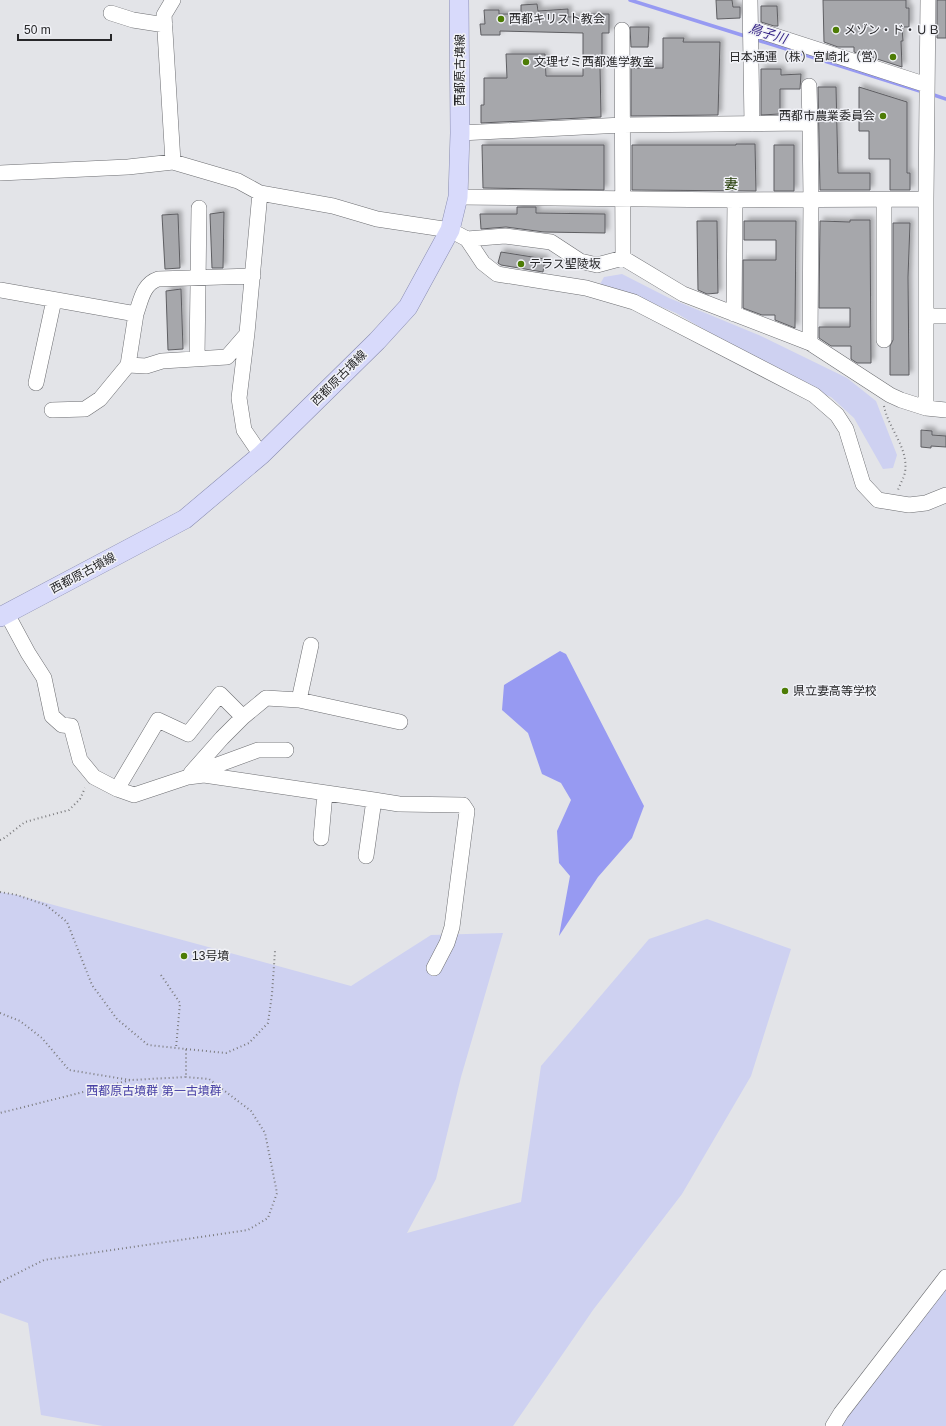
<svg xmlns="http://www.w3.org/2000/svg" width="946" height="1426" viewBox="0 0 946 1426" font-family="Helvetica,'Noto Sans JP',sans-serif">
  <defs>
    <filter id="shadow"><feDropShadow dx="3.5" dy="-3.5" stdDeviation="2" flood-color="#0004"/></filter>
  </defs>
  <rect width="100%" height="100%" fill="#e3e4e8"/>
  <path fill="#ced1f1" d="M622 274 669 298 761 336 847 378 876 401 897 455 893 468 883 469 854 418 831 397 792 381 676 313 628 293 599 286 604 277Z
    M0 892 17 895 351 986 431 935 503 933 461 1077 436 1179 407 1233 521 1202 541 1066 649 939 707 919 791 949 751 1076 682 1194 593 1310 513 1426H103L41 1415 28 1323 0 1313Z
    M946 1277V1426H833Z"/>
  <path fill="#979af2" d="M560 651 566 654 644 806 632 838 598 877 559 936 570 876 559 863 557 831 571 800 561 783 542 774 528 733 502 710 504 685Z"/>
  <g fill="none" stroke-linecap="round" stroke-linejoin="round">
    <path stroke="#979af2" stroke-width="3.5" d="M630 0 748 37
      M754 39 923 92
      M931 94 946 99"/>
  </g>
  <path fill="#a6a7ab" stroke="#5e5e62" filter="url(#shadow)" d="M716 0H732L733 7H740V18L717 19Z
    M823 0H906V8H909V27H902L903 41H901L902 67 871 57V55H864L854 52V47H838L824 42Z
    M937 0H946V38H937Z
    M537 4 538 11 568 9V17L589 16V14H609V33H602V67H600L601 117 481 123V105H484V78H507L506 54H545L546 76H583V33L500 31V35H481L480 24H485L484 10H499V14H521V5Z
    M761 6H777L778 26H774L761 22Z
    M630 27H649L648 47H631Z
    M663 38H684L683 42H720L718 115 631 116V68H663Z
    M761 69H781V75L801 74 800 89H780V114L761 115Z
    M818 87H836L838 173H870V190H820Z
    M859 87 907 102V173H910V190H890V159H869V131H859Z
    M736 144H755L756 191 632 190V145H736Z
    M482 145H604V190L483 188Z
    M774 145H794V191H774Z
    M517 207H536V213L605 214V233L544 232 506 227 481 229 480 214H517Z
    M224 212 223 268H212L210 214Z
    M178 214 180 268 165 269 162 215Z
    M850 220H870L871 363H857L851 359V346H831L819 338V327H850V308H819L820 221 850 222Z
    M697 221H717L718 293 707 294 698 290Z
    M744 221H796L795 328 775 320V315H762L743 308V260H776V240H744Z
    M893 223H910L908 277 909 375H890V346L893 340Z
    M501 252 545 259 543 272 501 265 498 263Z
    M181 289 183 349 168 350 166 291Z
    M921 430 932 431V435L946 436V447L931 446V448L921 447Z"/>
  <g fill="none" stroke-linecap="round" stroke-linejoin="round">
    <g stroke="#6d6e72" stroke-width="16">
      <path id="minor" d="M750 0 752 124
        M111 13 133 20 165 25
        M751 28 927 85
        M622 30 623 258 683 294 810 343 890 395 901 400 926 408 946 410
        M809 86 810 123
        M460 133 623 125 810 123 811 199 810 343
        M173 162 164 15 173 0
        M0 173 128 167 173 162 238 181 260 193 333 206 377 219 450 230 467 239 483 263 497 274 586 288 634 302 814 395 837 415 846 429 863 484 878 500 909 505 926 503 946 495
        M260 193 247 333 239 398 244 430 261 455
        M458 197 735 200 926 199
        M884 200V340
        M467 239 505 236 551 242 580 261 597 265 623 258
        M0 290 136 314C141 300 143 284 158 279L253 276
        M734 314 735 200
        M926 316H946
        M197 359 199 208
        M128 365 146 366 162 361 227 357 247 334
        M36 383 54 300
        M926 408V199L928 0
        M52 410 85 409 100 399 128 365 136 314
        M7 614 28 653 44 678 52 716 62 725 71 726 80 760 94 777 117 789 158 720 188 734 220 694 243 717 266 698 299 700 400 722
        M299 700 311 645
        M191 773 222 738 243 717
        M204 775 209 768 258 750H286
        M117 789 134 795 188 777 204 775 374 800 399 804 463 805 467 811 452 927 447 943 434 968
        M321 838 325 793
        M366 856 374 800
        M833 1426 841 1413 946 1277"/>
    </g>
    <g stroke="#898cb0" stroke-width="20">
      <path id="major" d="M0 617 185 519 261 455 377 341 408 307 450 230 458 197 460 133 459 0"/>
    </g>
    <path stroke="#7c7c7f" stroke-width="2" stroke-dasharray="1 3" stroke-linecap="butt" d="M884 406C888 428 909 448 905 472 904 478 900 484 898 490
      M0 840 3 839 25 822 69 810 80 799 85 788
      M0 892 17 895 46 905 67 922 92 985 117 1019 148 1045 186 1049V1077L131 1080 0 1113
      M161 975 180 1003 176 1048
      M0 1013 20 1021 42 1038 69 1070 130 1080
      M186 1049 226 1053 249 1043 268 1023 272 994 275 951
      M0 1282 44 1260 248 1230 268 1218 277 1193 265 1133 251 1111 209 1079 186 1077"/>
    <use href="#minor" stroke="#fff" stroke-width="15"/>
    <use href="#major" stroke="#d8dafb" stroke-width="19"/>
  </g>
  <g fill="#4d7c05" stroke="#f0f1f6" stroke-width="1.5">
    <circle cx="501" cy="19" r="4"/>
    <circle cx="836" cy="30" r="4"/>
    <circle cx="893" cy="57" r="4"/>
    <circle cx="526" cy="62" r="4"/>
    <circle cx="883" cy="116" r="4"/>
    <circle cx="521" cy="264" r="4"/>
    <circle cx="785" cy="691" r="4"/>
    <circle cx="184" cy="956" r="4"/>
  </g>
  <g text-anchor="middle" stroke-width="3" stroke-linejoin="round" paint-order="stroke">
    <g font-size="12" fill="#272729" stroke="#f0f1f6" text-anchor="start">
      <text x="509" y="23">西都キリスト教会</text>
      <text x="844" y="34">メゾン・ド・ＵＢ</text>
      <text x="885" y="61" text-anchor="end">日本通運（株）宮崎北（営）</text>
      <text x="534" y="66">文理ゼミ西都進学教室</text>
      <text x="875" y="120" text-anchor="end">西都市農業委員会</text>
      <text x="529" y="268">テラス聖陵坂</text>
      <text x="793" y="695">県立妻高等学校</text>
      <text x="192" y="960">13号墳</text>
    </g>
    <g font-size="12" fill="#272729" stroke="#f0f1f6">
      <text transform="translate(460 70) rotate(-90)" y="4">西都原古墳線</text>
      <text transform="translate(339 378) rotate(-45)" y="4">西都原古墳線</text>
      <text transform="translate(83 573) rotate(-28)" y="4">西都原古墳線</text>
    </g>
    <g font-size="12" fill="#4841a6" stroke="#f0f1f6">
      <text x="154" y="1095">西都原古墳群 第一古墳群</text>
    </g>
    <g font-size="13" font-style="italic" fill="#2d1b80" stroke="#f0f1f6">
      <text transform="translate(768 33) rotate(17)" y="5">鳥子川</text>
    </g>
    <g font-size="14" fill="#253d09" stroke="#f0f1f6">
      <text x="731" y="189">妻</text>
    </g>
  </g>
  <path d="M18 34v6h93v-6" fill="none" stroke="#272729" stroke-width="2"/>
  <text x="24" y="34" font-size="12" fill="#272729" stroke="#f0f1f6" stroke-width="3" paint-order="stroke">50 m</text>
</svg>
